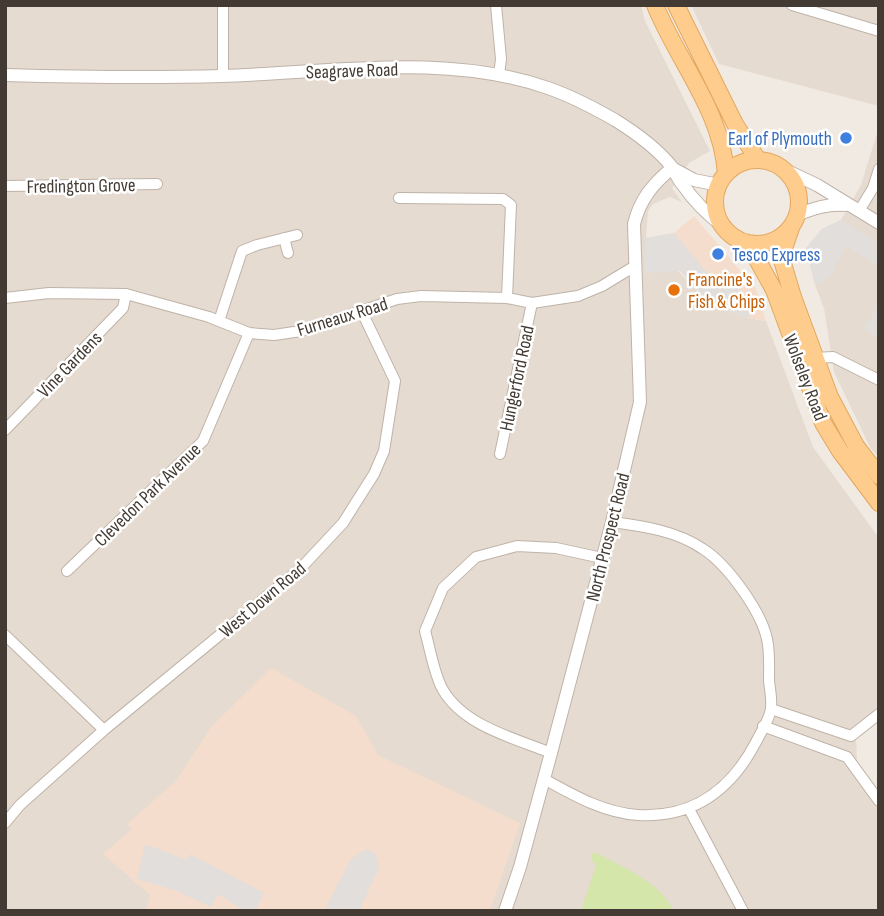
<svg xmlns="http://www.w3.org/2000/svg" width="884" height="916" viewBox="0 0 884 916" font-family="'Sofia Sans Condensed',sans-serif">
  <rect width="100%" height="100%" fill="#f1eae2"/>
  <path fill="#e5dbd0" d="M5 5H641L645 21 710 151 689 163 672 188 682 202 670 197 653 204 648 211 646 238 711 305 747 318 766 321 813 447 879 538V721L856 738 857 761 879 792V911H5Z
    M691 5H879V106L719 64Z
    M879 127V458L870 447 834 372 824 308 815 285 806 248 822 229 841 220 861 185Z"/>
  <path fill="#f4ddcc" d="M694 216 756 289 766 321 747 318 711 305 680 271 645 273 646 238 674 233Z
    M271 668 356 716 378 755 520 823 490 911H146L150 895 103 854 132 829 127 824 176 781 211 727Z"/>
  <path fill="#d4e6aa" d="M593 852C618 864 664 884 673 911H581L596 865 591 859Z"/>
  <path fill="#e1dedb" d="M841 220 879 243V266L846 246 830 277 815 285 806 248 822 229Z
    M674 233 714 281 739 288 755 312 747 318 711 305 680 271 645 273 646 238Z
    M879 304V338L863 329Z
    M145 844 187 860 190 854 264 893 255 911H245L218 894 211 907 177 891 137 879Z
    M366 849 375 853 379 867 359 911H324L351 859Z"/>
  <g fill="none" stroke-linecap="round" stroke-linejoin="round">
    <g stroke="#bfb3a8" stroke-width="12">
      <path id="minor" d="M223 5V76
        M496 5 501 59 499 75
        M792 5 879 31
        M5 186 157 184
        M399 198 503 199 511 205 507 298
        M859 211 873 188 879 169
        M284 238 288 253
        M5 298 49 293 126 294 209 317 249 333 274 335 301 331 397 299 421 296 507 298 532 303 578 296 602 286 635 266
        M219 321 242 251 257 245 297 235
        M816 358 833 357 879 380
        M5 430 123 308 126 294
        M500 454 532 303
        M67 571 203 441 249 333
        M5 635 104 730
        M771 709 851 736 879 714
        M763 726 847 757 879 801
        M551 753C514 738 464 726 443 690 434 675 430 648 425 631L443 588 476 557 517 546 556 548 602 558
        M544 779C573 795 604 813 638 815 694 818 731 790 756 742 761 732 770 719 771 708 772 699 770 690 769 681 769 668 770 652 767 639 761 611 727 564 703 549 677 531 643 526 612 522
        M689 809 743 911
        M5 823 20 805 104 730 300 569 343 523 374 474 384 451 395 381 362 312"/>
    </g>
    <g stroke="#bfb3a8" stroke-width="14">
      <path id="tertiary" d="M5 75C78 77 150 78 222 76 330 73 444 52 548 88 571 96 594 108 615 120 636 133 656 147 672 167 676 173 678 180 683 185 694 201 708 215 723 226
        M672 168 694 180 719 185
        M783 169 817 185 879 223
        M797 215C814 208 827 204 845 205
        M505 911 520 867 551 753 612 522 640 402 634 224C640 199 653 184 672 168"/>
    </g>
    <g stroke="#e3a75e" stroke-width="18">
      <path id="primary" d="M655 5C678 62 722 111 726 174
        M676 5 735 124 758 160
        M715 202a42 42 0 1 1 84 0a42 42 0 1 1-84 0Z
        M791 228 781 257 793 297 830 397 856 446 879 476
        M748 243 774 290 823 423 840 451 879 503"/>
    </g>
    <use href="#minor" stroke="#fff" stroke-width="10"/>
    <use href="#tertiary" stroke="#fff" stroke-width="12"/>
    <use href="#primary" stroke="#fecd8e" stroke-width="16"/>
  </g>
  <g fill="#3f7fe0" stroke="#fff" stroke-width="2.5">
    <circle cx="846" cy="138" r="7"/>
    <circle cx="718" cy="254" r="7"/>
  </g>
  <circle fill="#e8710a" stroke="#fff" stroke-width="2.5" cx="674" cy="290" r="7"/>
  <g text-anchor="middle" stroke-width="5" stroke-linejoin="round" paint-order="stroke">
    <g font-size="19" fill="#423a33" stroke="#fff">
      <text transform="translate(352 70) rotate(-2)" y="7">Seagrave Road</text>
      <text transform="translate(81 185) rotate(-1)" y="7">Fredington Grove</text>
      <text transform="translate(342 316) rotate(-17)" y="7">Furneaux Road</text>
      <text transform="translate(69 364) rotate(-46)" y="7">Vine Gardens</text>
      <text transform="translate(806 377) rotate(69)" y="7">Wolseley Road</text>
      <text transform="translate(516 378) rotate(-78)" y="7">Hungerford Road</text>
      <text transform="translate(147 494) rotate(-44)" y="7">Clevedon Park Avenue</text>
      <text transform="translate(607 537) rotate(-76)" y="7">North Prospect Road</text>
      <text transform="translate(262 599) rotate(-40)" y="7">West Down Road</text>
    </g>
    <g font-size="19" fill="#366cbe" stroke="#fff" text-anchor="end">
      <text x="832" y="145">Earl of Plymouth</text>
      <text x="732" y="261" text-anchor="start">Tesco Express</text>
    </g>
    <g font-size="19" fill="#c56008" stroke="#fff" text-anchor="start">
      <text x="688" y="286">Francine's<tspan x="688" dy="22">Fish &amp; Chips</tspan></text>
    </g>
  </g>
  <rect width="884" height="916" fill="none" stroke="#423a33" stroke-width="14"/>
</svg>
